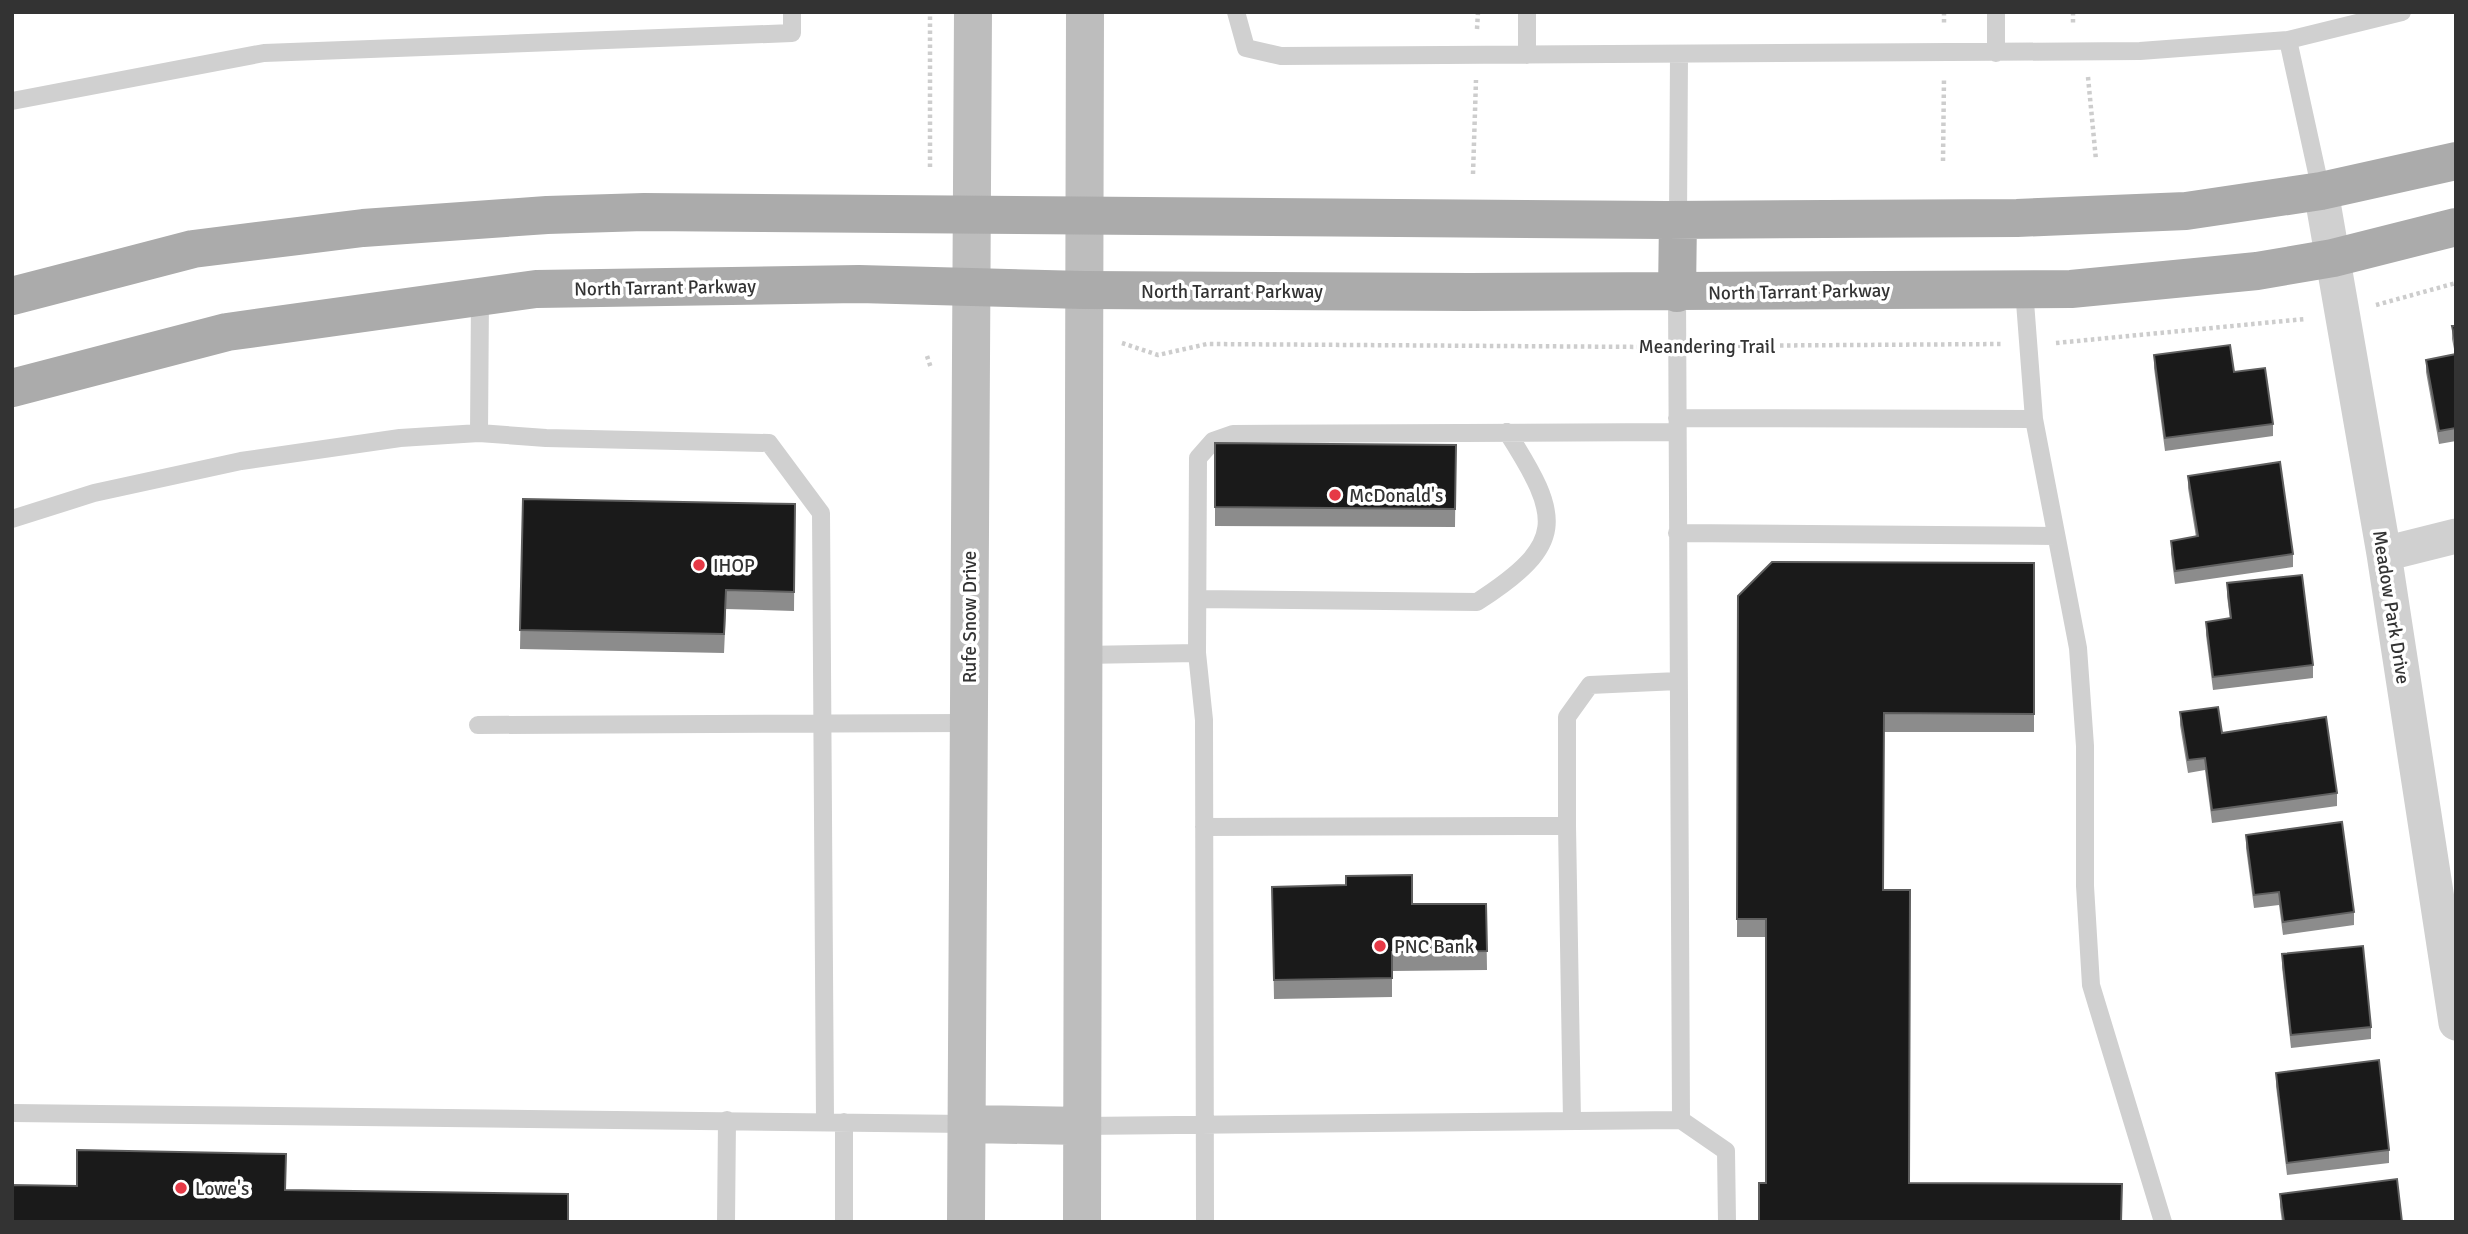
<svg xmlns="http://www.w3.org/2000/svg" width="2468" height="1234" viewBox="0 0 2468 1234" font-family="Signika,sans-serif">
  <rect width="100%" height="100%" fill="#fff"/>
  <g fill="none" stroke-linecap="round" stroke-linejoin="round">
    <path stroke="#cdcdcd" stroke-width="4.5" stroke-dasharray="3.5 3.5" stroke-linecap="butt" d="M1944 12V24
      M2073 12V25
      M1477 29 1478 12
      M2088 77 2096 160
      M1943 161 1944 78
      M930 167V12
      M1473 174 1476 80
      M2376 305 2456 283
      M1122 343 1158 355 1207 344 1649 347
      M2056 343 2305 319
      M1703 346 2002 344
      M927 356 931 368"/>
    <path stroke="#d0d0d0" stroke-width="18" d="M1236 12 1246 48 1281 56 2140 51 2288 40 2402 12
      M1527 12V55
      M1996 12V53
      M2288 40 2321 191
      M12 101 264 53 792 33V12
      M1678 220 1679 55
      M2024 289 2034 419 2078 648 2085 746V886L2091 985 2163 1222
      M1677 293 1681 1120
      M1677 418 2034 419
      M479 433 480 297
      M12 519 94 493 241 461 400 438 479 433 546 438 769 443 821 513 825 1121
      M1677 533 2056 536
      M1198 599 1477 602C1567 544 1562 518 1507 432
      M1197 653 1204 720 1205 1222
      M1083 655 1197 653 1198 458 1213 441 1233 434 1677 432
      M478 725 969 723
      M1567 826 1572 1121
      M1204 827 1567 826V717L1590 685 1678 681
      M12 1113 968 1124
      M1082 1126 1681 1120 1726 1151 1727 1222
      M726 1222 727 1120
      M844 1222V1122"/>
    <path stroke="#d0d0d0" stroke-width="35" d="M2321 191 2384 554 2456 1023
      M2384 554 2456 536"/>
    <path stroke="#bdbdbd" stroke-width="38" d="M968 1124 1082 1126
      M966 1222 973 12
      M1082 1222 1085 12"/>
    <path stroke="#ababab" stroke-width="38" d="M1677 293 1678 220
      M12 296 193 249 363 228 547 215 644 212 1667 220 2017 218 2186 211 2321 191 2456 161
      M12 388 227 332 536 289 859 284 1084 290 1469 292 2071 289 2257 271 2333 258 2456 227"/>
  </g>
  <path fill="#8c8c8c" d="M2452 326H2456V441L2439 444 2426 372V360L2455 354 2452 339Z
    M2154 355 2234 372 2273 424V436L2165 451 2154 368Z
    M1215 443 1456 445 1455 527 1215 526Z
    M2188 476 2293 554V567L2175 584 2171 554V541L2196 537 2188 488Z
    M523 499 795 504 794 611 726 609 724 653 520 649Z
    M2034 563V732H1884L1766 1183V937H1737L1738 596Z
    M2227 583 2313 665V678L2213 690 2206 635V622L2230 619 2227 596Z
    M2180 712 2337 793V806L2212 823 2205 770 2188 773 2180 725Z
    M2246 835 2354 912V925L2283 935 2279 905 2254 908 2246 848Z
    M1346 885 1412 904H1486L1487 970 1392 971V997L1274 999 1272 887Z
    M2282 954 2371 1027V1039L2291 1048 2282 967Z
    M2276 1073 2389 1150V1163L2287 1175 2276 1086Z
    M2280 1194 2402 1222H2282L2280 1207Z"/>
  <path fill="#1a1a1a" stroke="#5f5f5f" stroke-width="2" d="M2452 326H2456V345Z
    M2230 345 2234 372 2265 368 2273 424 2165 438 2154 355Z
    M2456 354V428L2439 431 2426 360Z
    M1215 443 1456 445 1455 509 1215 507Z
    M2280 462 2293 554 2175 571 2171 541 2198 536 2188 476Z
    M523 499 795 504 794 592 726 590 724 634 520 630Z
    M1772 562 2034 563V714L1884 713 1883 890H1910L1909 1183 2122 1184 2121 1222H1759V1183H1766V919H1737L1738 596Z
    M2302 575 2313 665 2213 677 2206 622 2231 618 2227 583Z
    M2218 707 2222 733 2326 717 2337 793 2212 810 2205 758 2188 760 2180 712Z
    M2342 822 2354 912 2283 922 2279 892 2254 895 2246 835Z
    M1412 875V904H1486L1487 951 1392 952V978L1274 980 1272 887 1346 885V876Z
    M2363 946 2371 1027 2291 1035 2282 954Z
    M2379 1060 2389 1150 2287 1163 2276 1073Z
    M77 1150 286 1154 285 1190 568 1194V1222H12V1185L77 1186Z
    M2397 1179 2402 1222H2284L2280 1194Z"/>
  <g fill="#e63946" stroke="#fff" stroke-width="2.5">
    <circle cx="1335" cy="495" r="7"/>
    <circle cx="699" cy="565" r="7"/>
    <circle cx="1380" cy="946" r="7"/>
    <circle cx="181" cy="1188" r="7"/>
  </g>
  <g text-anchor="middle" stroke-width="7" stroke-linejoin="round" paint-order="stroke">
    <g font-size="19" fill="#333" stroke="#fff">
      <text transform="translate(665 287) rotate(-1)" y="7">North Tarrant Parkway</text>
      <text x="1232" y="298">North Tarrant Parkway</text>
      <text transform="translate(1799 291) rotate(-1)" y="7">North Tarrant Parkway</text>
      <text x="1707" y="353">Meandering Trail</text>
      <text transform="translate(2392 607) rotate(81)" y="7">Meadow Park Drive</text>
      <text transform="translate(969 617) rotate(-90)" y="7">Rufe Snow Drive</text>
    </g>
    <g font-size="19" fill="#333" stroke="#fff" text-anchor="start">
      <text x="1349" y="502">McDonald's</text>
      <text x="713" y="572">IHOP</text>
      <text x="1394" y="953">PNC Bank</text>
      <text x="195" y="1195">Lowe's</text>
    </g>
  </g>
  <rect width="2468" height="1234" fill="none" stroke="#333333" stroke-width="28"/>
</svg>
